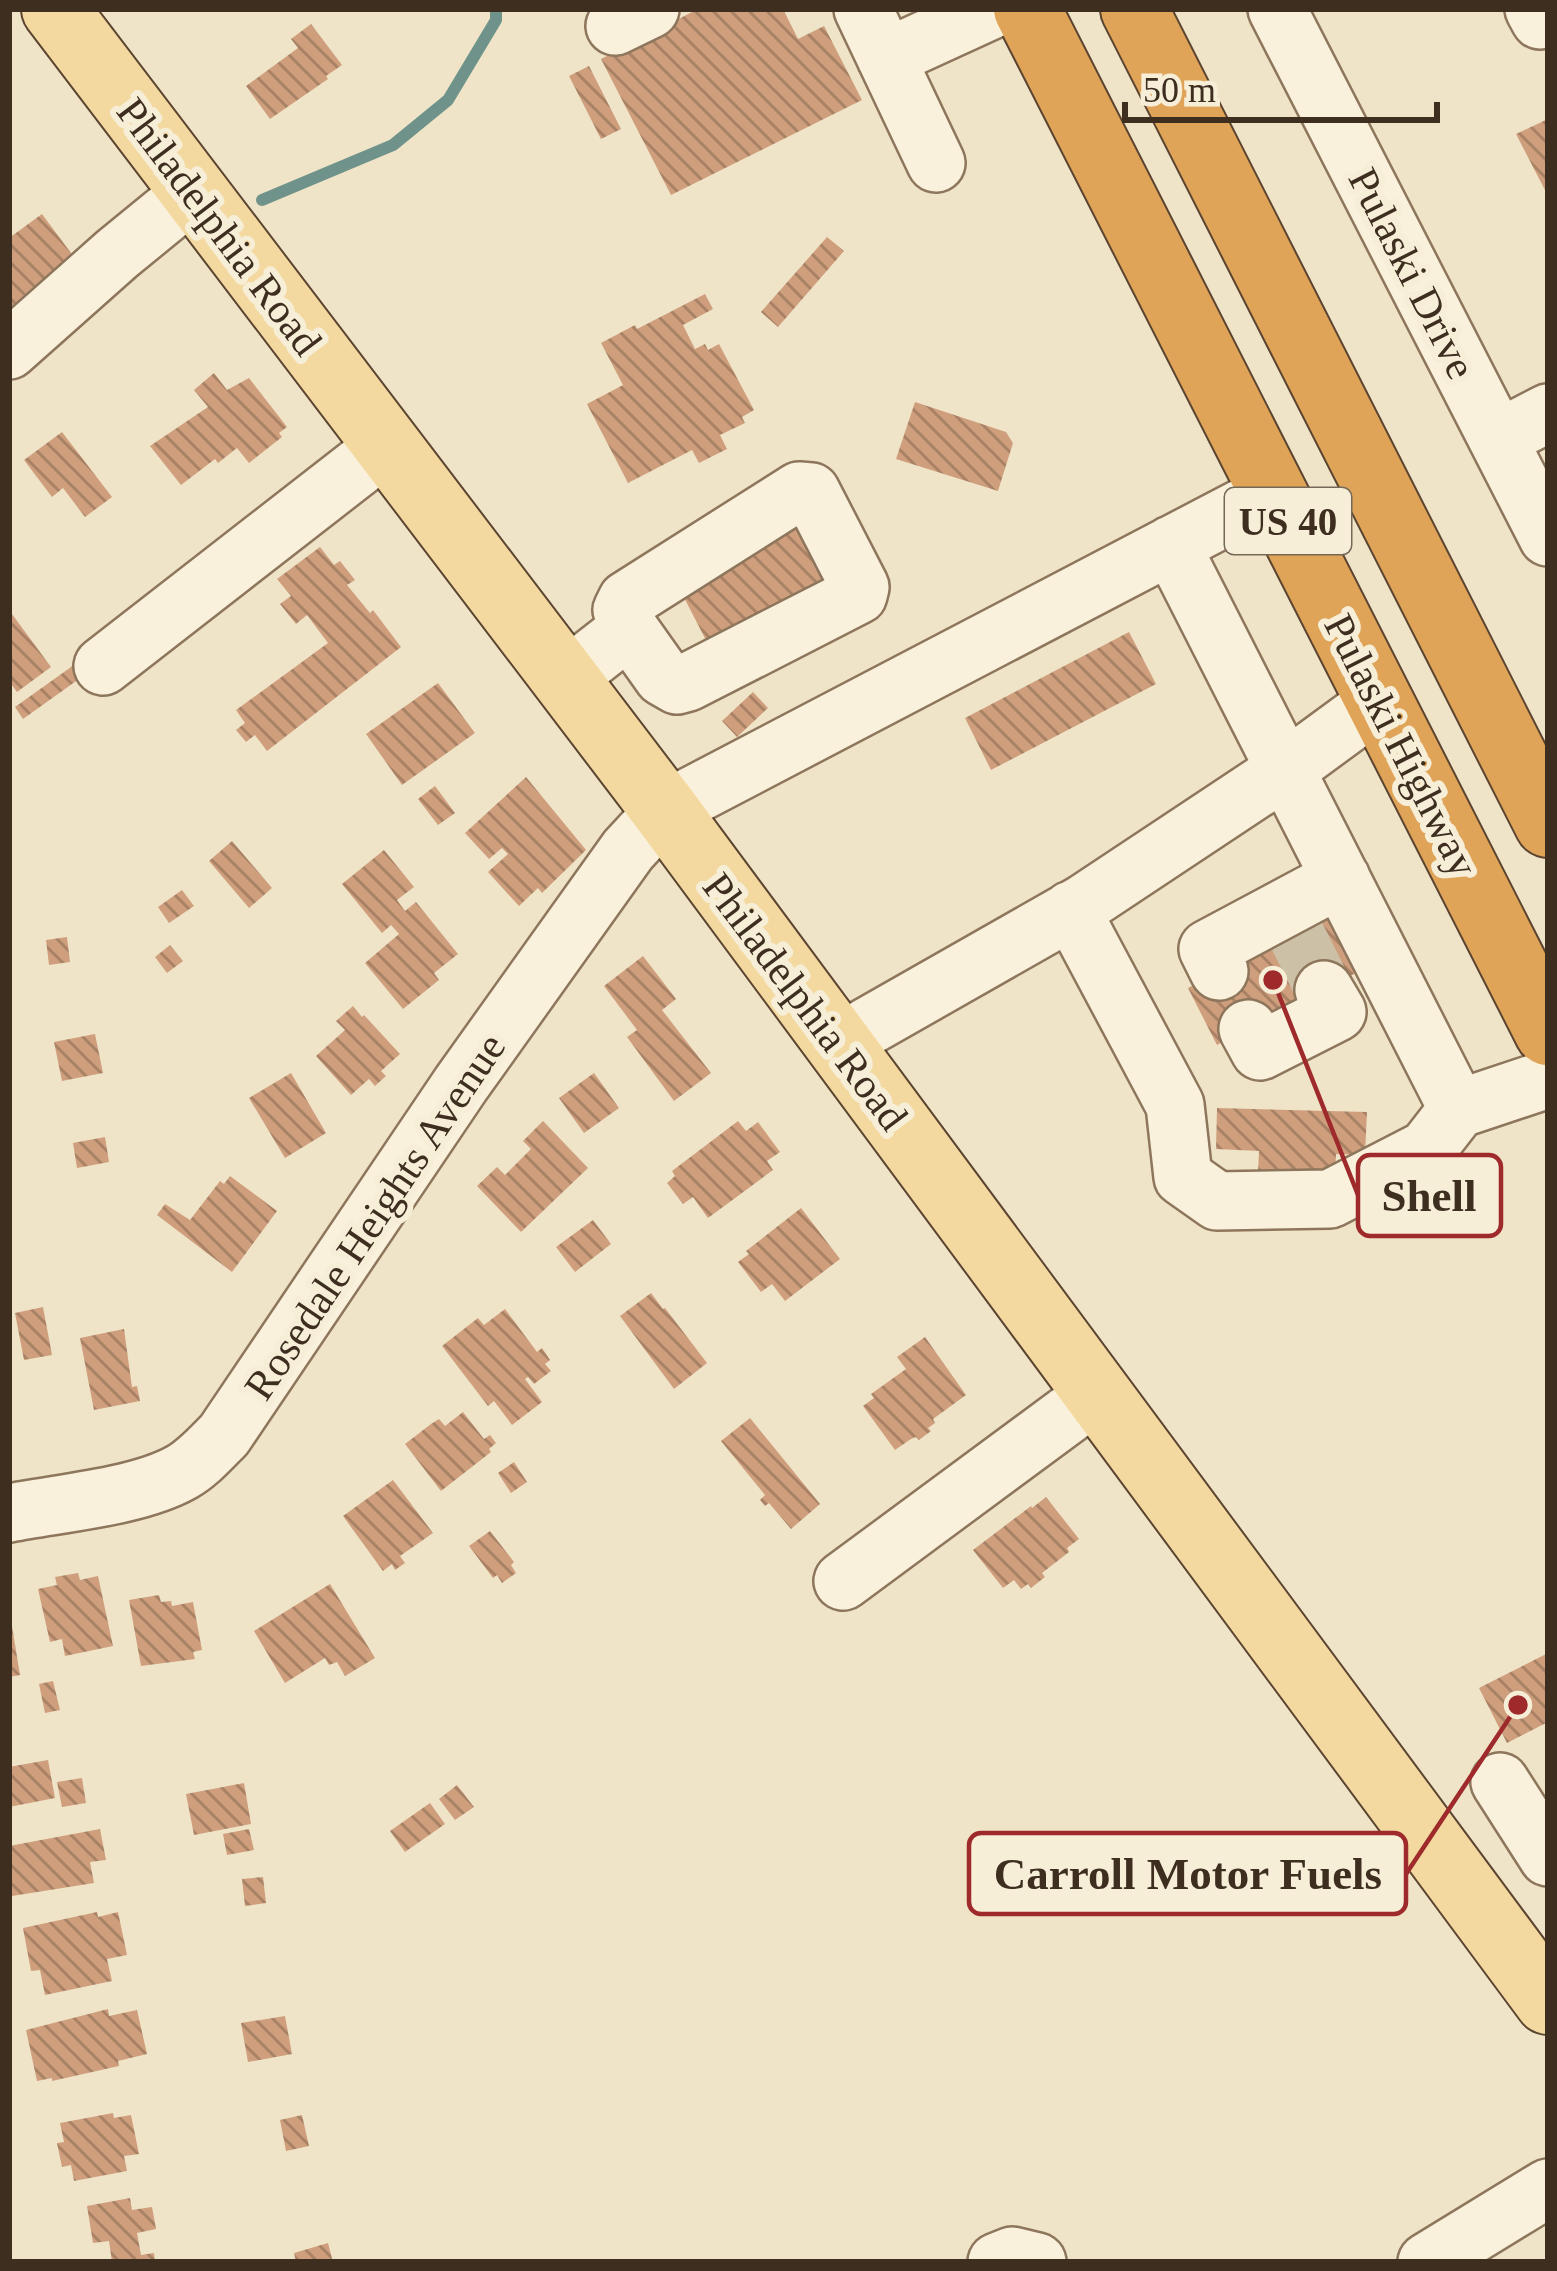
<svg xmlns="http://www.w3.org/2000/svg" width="1557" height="2271" viewBox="0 0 1557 2271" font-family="'Times New Roman',serif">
  <defs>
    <pattern id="building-back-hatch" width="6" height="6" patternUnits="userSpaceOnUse" patternTransform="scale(3)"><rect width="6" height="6" fill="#cf9f7d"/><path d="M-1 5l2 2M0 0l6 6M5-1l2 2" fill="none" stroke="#a98266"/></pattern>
  </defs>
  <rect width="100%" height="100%" fill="#f0e4c8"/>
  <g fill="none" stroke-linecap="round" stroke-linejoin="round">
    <path stroke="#6f938a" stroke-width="12" d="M262 200 393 145 448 100 496 20V9"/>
  </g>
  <path fill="url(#building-back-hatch)" d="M698 9H783L798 39 824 26 862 100 671 195 601 59Z
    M311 24 342 65 326 76 328 79 270 119 246 86 298 48 291 39Z
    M589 66 621 129 601 139 569 76Z
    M1548 119V196L1516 134Z
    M42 214 74 257 66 268 9 310V238Z
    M827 237 844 251 778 327 761 312Z
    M705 294 713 309 683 325 695 349 705 344 708 350 719 344 754 410 742 417 745 423 720 435 727 449 699 463 692 450 628 483 587 404 623 385 601 343 635 325 637 329Z
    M214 373 227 390 249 378 287 427 279 433 282 437 249 463 237 448 218 463 215 459 181 485 150 446 208 407 194 390Z
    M915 402 1006 432 1013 443 998 491 896 459Z
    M62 432 112 497 85 517 63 488 52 497 24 460Z
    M801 511 838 584 711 650 674 578Z
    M320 547 334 565 340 561 355 580 347 585 370 613 373 610 401 647 267 751 255 735 246 742 236 730 245 723 236 710 328 643 307 615 296 624 280 604 291 596 277 579Z
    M9 610 51 667 17 692 9 681Z
    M1129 632 1156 684 991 770 965 718Z
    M85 657 93 669 23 719 15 707Z
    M438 683 475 733 402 785 366 734Z
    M753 692 768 708 737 737 722 721Z
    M526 777 586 850 542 893 538 888 519 906 488 872 508 854 502 848 489 859 465 833Z
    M435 786 455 813 438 825 418 799Z
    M232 841 272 888 249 908 209 861Z
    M384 850 414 887 397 900 405 911 416 902 458 954 434 973 439 980 403 1009 365 963 399 934 391 925 382 933 342 884Z
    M182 890 194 906 169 923 158 907Z
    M1348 905 1377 962 1217 1045 1188 988Z
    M67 937 70 962 49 965 46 940Z
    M170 945 183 961 167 973 155 957Z
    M643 956 676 999 662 1010 711 1073 674 1101 627 1037 637 1030 604 986Z
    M353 1006 362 1017 364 1015 400 1054 381 1071 386 1076 375 1086 369 1079 351 1095 316 1056 345 1030 336 1021Z
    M95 1034 103 1073 62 1081 54 1042Z
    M291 1073 326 1133 285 1158 249 1098Z
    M594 1073 619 1108 584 1133 559 1098Z
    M1217 1108 1367 1112 1365 1155 1336 1154 1335 1175 1258 1172 1259 1151 1216 1149Z
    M543 1121 588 1168 521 1232 477 1186 497 1167 505 1175 531 1149 523 1141Z
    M738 1121 746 1131 758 1122 780 1152 767 1161 773 1170 708 1218 693 1197 683 1204 667 1183 675 1176 672 1171Z
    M105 1137 109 1162 77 1168 73 1143Z
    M230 1176 277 1211 232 1272 157 1215 165 1204 190 1220 220 1181 224 1184Z
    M801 1208 840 1259 785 1301 772 1284 761 1292 738 1262 749 1254 746 1251Z
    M593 1220 611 1244 575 1272 556 1247Z
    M651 1293 663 1309 665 1308 707 1363 674 1389 620 1316Z
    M43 1307 52 1355 24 1360 15 1313Z
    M505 1309 537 1352 542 1348 550 1360 545 1364 551 1371 534 1384 528 1377 525 1379 542 1402 512 1425 494 1401 488 1406 442 1346 478 1318 484 1325Z
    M124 1329 132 1387 137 1386 140 1401 94 1410 80 1338Z
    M925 1337 966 1395 933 1419 935 1423 928 1428 931 1431 919 1440 916 1437 911 1439 895 1450 863 1406 874 1398 871 1394 906 1369 897 1357Z
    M463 1412 484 1439 490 1435 496 1443 489 1449 491 1452 441 1491 405 1444 431 1424 439 1419 445 1426Z
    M750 1418 820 1504 791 1529 769 1503 765 1506 760 1500 765 1495 721 1441Z
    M514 1462 527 1482 511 1493 498 1473Z
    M393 1480 433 1533 400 1556 405 1563 395 1570 392 1564 383 1571 343 1516Z
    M1046 1497 1079 1539 1067 1548 1069 1552 1042 1573 1045 1577 1031 1588 1028 1584 1021 1589 1014 1580 1003 1588 973 1550 1031 1506 1032 1508Z
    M490 1531 514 1562 511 1565 516 1573 502 1583 497 1575 493 1578 469 1546Z
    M78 1573 80 1580 98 1576 113 1646 65 1656 62 1639 50 1642 38 1589 57 1585 55 1577Z
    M330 1584 375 1658 345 1676 337 1662 329 1665 325 1658 285 1683 254 1631Z
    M159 1595 161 1602 171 1601 172 1606 193 1602 202 1650 193 1652 195 1659 141 1666 129 1600Z
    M9 1620H11L20 1675 9 1677Z
    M1548 1653V1722L1507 1743 1479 1688Z
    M53 1681 60 1710 45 1713 39 1684Z
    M48 1760 55 1798 9 1807V1767Z
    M82 1778 86 1803 62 1807 57 1782Z
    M244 1783 251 1824 194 1835 186 1794Z
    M457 1785 474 1807 455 1820 439 1799Z
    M430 1803 445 1824 405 1852 390 1831Z
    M100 1829 106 1860 90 1862 94 1883 12 1896 9 1886V1846Z
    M249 1829 254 1850 227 1855 223 1834Z
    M263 1877 266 1903 245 1906 242 1879Z
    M97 1912 98 1917 118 1912 127 1955 107 1959 112 1981 45 1995 40 1970 31 1971 23 1928Z
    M108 2009 109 2016 137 2010 147 2054 118 2061 119 2066 52 2081V2078L37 2081 26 2030Z
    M285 2016 292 2054 248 2062 241 2023Z
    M113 2113 114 2118 131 2115 139 2154 124 2156 127 2171 74 2181 71 2165 62 2167 57 2143 64 2142 60 2123Z
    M302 2115 309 2146 286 2151 280 2120Z
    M130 2198 132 2210 152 2207 156 2229 137 2233 141 2255 154 2253 155 2262H112L109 2241 93 2243 87 2206Z
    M328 2243 333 2262H296L294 2253Z"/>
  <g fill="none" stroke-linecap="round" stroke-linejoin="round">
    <path stroke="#ccc0a6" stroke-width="57" stroke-dasharray="57 28" stroke-linecap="butt" d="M1295 932 1324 990"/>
    <g stroke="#8d765c" stroke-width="62">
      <path id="minor" d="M863 9 936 163
        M1277 9 1548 537
        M1534 9 1540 20
        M615 26 650 9
        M886 58 993 9
        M9 350 117 254 194 191
        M1498 439 1548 413
        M1171 545 1458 1109
        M103 666 387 445
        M565 679 629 629 663 677 677 685 688 682 858 595 860 587 811 492 799 491 627 600 622 610 629 629
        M1071 910 1175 1105 1183 1177 1217 1201 1330 1199 1427 1149 1458 1109 1548 1079
        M1219 971 1208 949 1341 878
        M1248 1029 1260 1051 1337 1012 1324 990
        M837 1044 1083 904 1285 770 1379 701
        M9 1513C60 1503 138 1497 182 1472 198 1463 211 1448 224 1435L461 1084 628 850 665 810 1273 492
        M843 1581 1096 1394
        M1500 1782 1548 1857
        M997 2262 1012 2256 1037 2262
        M1427 2262 1548 2188"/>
    </g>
    <g stroke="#5b4430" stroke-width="70">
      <path id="major" d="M55 9 665 810 1548 2001"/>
    </g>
    <g stroke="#5b4430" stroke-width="70">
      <path id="highway" d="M1027 9 1548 1032
        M1134 9 1548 824"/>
    </g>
    <use href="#minor" stroke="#faf1dc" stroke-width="57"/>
    <use href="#major" stroke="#f3d9a0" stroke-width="66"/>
    <use href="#highway" stroke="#e0a458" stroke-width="66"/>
  </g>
  <g text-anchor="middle" stroke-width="12" stroke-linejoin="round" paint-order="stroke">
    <rect fill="#f7eed8" stroke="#756857" stroke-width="3" x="1225" y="488" width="126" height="66" rx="9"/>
    <g font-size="39" font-weight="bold" fill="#3d2e20">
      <text x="1288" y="535">US 40</text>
    </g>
    <g font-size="42" fill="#3d2e20" stroke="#f7eed8">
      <text transform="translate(220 226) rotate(53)" y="15">Philadelphia Road</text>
      <text transform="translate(1413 273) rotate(63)" y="15">Pulaski Drive</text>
      <text transform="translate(1402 745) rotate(63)" y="15">Pulaski Highway</text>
      <text transform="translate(806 1001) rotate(53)" y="15">Philadelphia Road</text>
      <text transform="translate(374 1216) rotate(-56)" y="15">Rosedale Heights Avenue</text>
    </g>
  </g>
  <path fill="none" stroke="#9e2a2b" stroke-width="4.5" d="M1273 980L1358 1195M1518 1705L1406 1874"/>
  <g fill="#9e2a2b" stroke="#f7eed8" stroke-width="4.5">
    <circle cx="1273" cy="980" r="12"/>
    <circle cx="1518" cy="1705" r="12"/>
  </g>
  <g fill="#f7eed8" stroke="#9e2a2b" stroke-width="4.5">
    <rect x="1358" y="1155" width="143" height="81" rx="12"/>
    <rect x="969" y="1833" width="437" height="81" rx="12"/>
  </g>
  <g font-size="45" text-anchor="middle" font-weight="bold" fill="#3d2e20">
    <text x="1429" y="1211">Shell</text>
    <text x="1188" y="1889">Carroll Motor Fuels</text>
  </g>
  <rect width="1557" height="2271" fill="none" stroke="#3d2e20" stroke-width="24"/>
  <path d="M1125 102v18h312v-18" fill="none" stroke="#3d2e20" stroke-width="6"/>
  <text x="1143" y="102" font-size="36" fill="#3d2e20" stroke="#f7eed8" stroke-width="9" paint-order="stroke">50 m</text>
</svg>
